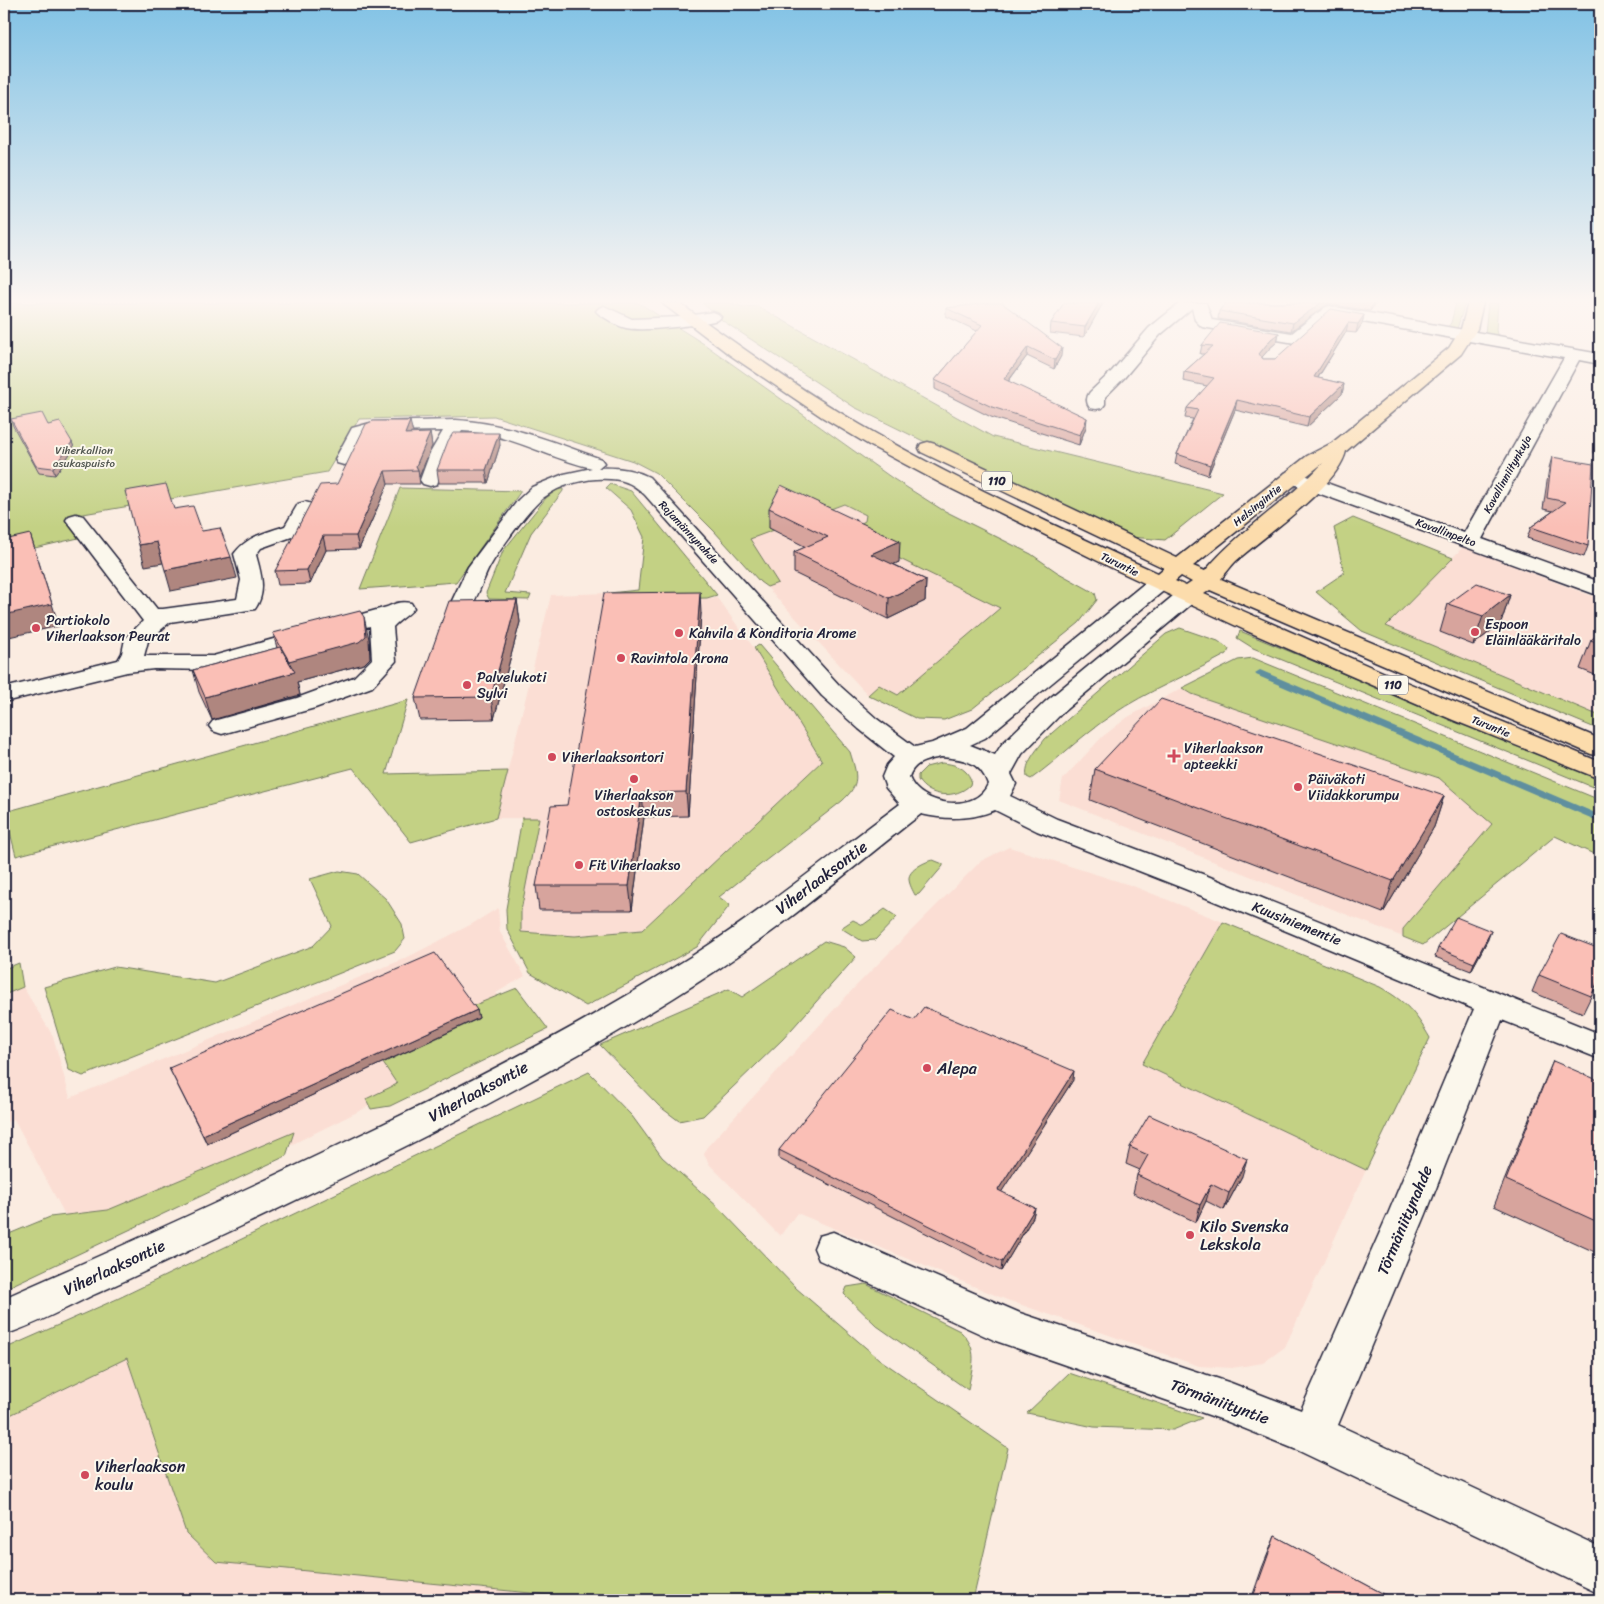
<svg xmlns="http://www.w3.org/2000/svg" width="1604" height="1604" viewBox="0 0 1604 1604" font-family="Sriracha,sans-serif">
  <rect width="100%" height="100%" fill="#fbece1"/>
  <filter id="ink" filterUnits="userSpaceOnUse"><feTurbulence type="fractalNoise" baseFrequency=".02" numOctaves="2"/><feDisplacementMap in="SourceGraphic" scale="10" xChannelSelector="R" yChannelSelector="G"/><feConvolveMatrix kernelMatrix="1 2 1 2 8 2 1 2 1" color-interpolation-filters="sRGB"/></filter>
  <g filter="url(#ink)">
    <path fill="#fbded4" d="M831 497 866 515 1079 623 972 709 944 720 917 719 868 695 714 531Z
      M1463 547 1600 599V716L1386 626Z
      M609 593 617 600 717 598 754 648 822 761 642 930 575 936 521 932V911L538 818H496L551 595Z
      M1182 688 1192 694 1439 778 1493 824 1403 929V937L1059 800 1063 779 1102 737 1128 717Z
      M1009 847 1133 886 1223 922 1142 1064 1366 1170 1285 1347 1263 1363 1232 1368 1199 1366 1007 1300 797 1213 780 1236 710 1165 704 1155 706 1148 855 987 981 861Z
      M498 908 500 932 525 976 496 993 532 1025 146 1217 80 1243 14 1119 4 1123V995L23 987 53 1036 70 1098 406 958 472 924Z
      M127 1357 186 1533 601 1600H4V1418Z"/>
    <path fill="#c3d184" stroke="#727a60" d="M4 303H639L704 344 892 478 941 509 1031 554 1057 572 1095 593 1097 600 1079 623 972 709 944 720 917 719 868 695 879 685 898 695 1000 608 845 532 865 521 866 515 844 504 750 539 778 583 767 587 760 582 714 531 656 473 633 461 494 416 359 419 327 472 66 517 83 537 4 555Z
      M702 303H729L744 307 757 306 993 437 1223 493 1165 540 1131 537 980 469 854 407 723 321Z
      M1456 303H1465L1457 329 1447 328 1451 323Z
      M1488 303H1498L1496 330 1498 339 1485 334Z
      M610 484 631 491 717 595 707 598 616 600 609 593 638 590 644 537 631 510 606 488Z
      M400 488 521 491 456 582 360 589Z
      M558 489H563V491L531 533 505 593 531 595 529 600 489 599 486 593 503 551 546 498Z
      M1353 518 1453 558 1386 626 1600 716V730L1362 631 1316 592 1344 573 1334 528Z
      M1180 628 1218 641 1229 649 1227 654C1189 675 1147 691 1112 715 1083 734 1059 759 1031 779L1027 777C1024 763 1037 750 1045 739L1166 634Z
      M1240 631 1600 779V790L1253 648 1237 638Z
      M759 645 850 752C857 775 861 784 842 801L719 897 730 905 697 947 586 1006 530 973 507 929 506 909 522 818H539L521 911V932L575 936 642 930 822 761 754 648Z
      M1253 658 1600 800V857L1555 836 1423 945 1403 937V929L1492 824 1439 778 1192 694 1182 688 1238 660Z
      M408 700 386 774 508 771 496 818 411 842 353 768 16 856 5 812Z
      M942 763C954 764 966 767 971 780L970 785C956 799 929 798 918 780V775L926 767Z
      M933 860 943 864V866L919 894 915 895C913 891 909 884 909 879 908 870 926 861 933 860Z
      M339 871 358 874 386 899 402 924 405 939 395 951 83 1076 69 1070 44 987 115 967 215 983 313 946 332 926 310 879Z
      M885 909 897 917 875 940 862 941 841 928 853 920 863 925Z
      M1223 922 1380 987C1406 1002 1415 1012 1430 1038L1366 1170 1142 1064Z
      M824 941 844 947 856 957 783 1039 703 1116 679 1121 659 1106 600 1045 729 989 742 997Z
      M19 963 23 987 4 995V969Z
      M517 988 548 1029 390 1106 371 1109 366 1099 397 1084 383 1063 478 1019 470 1007Z
      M589 1072 632 1116 662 1157 719 1208 796 1288 879 1359 1008 1448 973 1600H601L216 1562 186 1533 127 1358 4 1418V1349L117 1299Z
      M294 1132 286 1156 4 1289V1236L50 1217 108 1210Z
      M866 1284 960 1331C980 1350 972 1365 968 1390L877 1326 844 1294 847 1287Z
      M1069 1373 1202 1418 1173 1430 1094 1427 1027 1413Z"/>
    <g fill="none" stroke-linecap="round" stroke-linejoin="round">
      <path fill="#5f8f9f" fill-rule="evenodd" d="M1260 670 1600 815V822L1256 675 1255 673Z"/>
      <g stroke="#22223b" stroke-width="3">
        <path id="minor" d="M1180 303H1206L1212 320 1292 333 1317 313 1322 311 1324 308 1329 306 1600 354V364L1579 360 1482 539 1600 582V596L1285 481 1282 477 1285 473 1292 471 1299 473 1464 533 1564 358 1329 316 1301 341 1295 343 1202 327 1195 320 1192 308 1160 335 1124 378 1105 397V404L1102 408 1096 409 1090 408C1086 403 1086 397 1090 392L1112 371 1149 328Z
          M604 306 632 319 681 317 713 312 718 314 721 317 718 320C699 325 645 332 626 328 617 326 607 319 599 314L596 311 599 308Z
          M456 420C507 423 553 442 601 459L604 463 598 468C615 467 633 469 649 477L840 686 877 719 915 747 932 743 967 728 1151 578 1159 576 1167 578 1170 583 1167 588 985 738 970 745 995 755 1002 744 1045 702 1179 591 1187 589 1195 591 1198 596 1195 601 1063 712 1022 754 1011 774 1016 784 1010 796 1057 819 1205 875 1600 1034V1059L1502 1020 1426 1214 1338 1425 1600 1547V1594L1297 1450 1226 1421 996 1341 819 1260 814 1248 819 1236 833 1232 1020 1313 1231 1383 1301 1410 1388 1214 1474 1009 1185 889 1037 831 995 810C971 820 947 820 921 814 853 867 787 924 714 972 566 1069 405 1148 246 1224 194 1248 143 1273 91 1296 63 1310 34 1325 4 1335V1298C116 1249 227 1199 337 1146 458 1089 578 1028 692 956 764 910 831 855 900 804L886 788 882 777 887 765 894 757 859 729 822 696 645 495C630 480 618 478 596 479 580 480 559 486 546 496 531 505 498 552 489 568 482 582 478 597 469 610L461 612 453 610 450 605 468 567 518 500 532 487 564 474 592 468C545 457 512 434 462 431L448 453 437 484 430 486 423 484 420 480 430 453 443 431 375 432 365 436 351 463 344 465 337 463 335 459 352 428 374 422ZM941 757C964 759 980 761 988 784 976 814 919 806 909 777 914 762 927 760 941 757Z
          M305 502 312 504 315 508 300 534 261 548 256 555C261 573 267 592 255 609L170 622 148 641 144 656H213L387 607C396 603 401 601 411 603L414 608C409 615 399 620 393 627L396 661 372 687 315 708 222 734 213 731 209 726 213 721 297 698 354 677 372 659 370 626 214 670 154 669 127 672 4 702V688L118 660 122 653 125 639 143 621 69 524 66 520 69 516 76 514 83 516 157 609H163L237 599 241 580 234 554C247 536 265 533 285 526L298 504Z"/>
      </g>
      <g stroke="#22223b" stroke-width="3">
        <path id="major" d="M662 303H679C738 345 796 387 859 424 955 480 1057 527 1158 573L1164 568 921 452 919 448 921 444 928 442 935 444 1177 558 1307 456 1332 443 1449 348 1461 329 1468 303H1483L1477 329 1461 354 1346 451C1338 487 1265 535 1236 561 1231 566 1226 573 1221 579L1600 739V756L1591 754 1210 590 1204 594 1401 680 1600 762V779L1453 720 1247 631 1112 568 944 485 869 445 822 417 730 355ZM1323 463C1287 503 1239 530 1205 571L1193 566ZM1181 576 1192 582 1186 586 1175 581Z"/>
      </g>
      <use href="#minor" fill="#fbf7ec" fill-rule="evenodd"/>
      <use href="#major" fill="#fcdcac" fill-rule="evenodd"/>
    </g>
    <path fill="#d7a49d" stroke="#22223b" d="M1064 303H1103L1084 337 1050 333 1051 323Z
      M1226 303H1376L1370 311 1328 304 1291 331 1218 319 1219 311Z
      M946 308 1061 356 1054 369 1027 356 1008 382 1086 427 1079 445 991 417 935 389V380L977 331 946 316Z
      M1364 315 1362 324 1356 333 1346 332 1318 378 1344 384 1342 394 1307 427 1235 410 1208 475 1175 464 1177 454 1193 419 1185 418 1187 408 1207 386 1183 381 1184 372 1204 354H1200L1202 345 1279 333 1277 342 1270 348 1262 357 1263 359H1275Z
      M1600 341V353L1598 352V347Z
      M1600 357V454L1594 453 1598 365Z
      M11 419 48 425 72 442 74 448 55 475 39 473 13 426Z
      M412 433H430L432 446 419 477 420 484H388L359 549 326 550 310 584 278 585 275 571 337 484Z
      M500 445 488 483H439L437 470Z
      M1552 457 1588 546 1584 557 1527 538 1531 527 1553 511 1543 509 1549 468Z
      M769 508 899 562 893 564 926 580 925 601 888 619 794 573V552L806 547 769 528Z
      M1510 595 1501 623 1473 645 1440 632 1448 604Z
      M517 600 520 622 494 719 420 720 415 698Z
      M701 613 688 816 644 817 632 910H539L536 886 567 805Z
      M273 633 369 639 370 658 364 664 297 682 300 695 212 720 199 692 193 670 277 648Z
      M1600 633V677L1580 669 1591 640Z
      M1095 769 1444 796 1434 827 1383 913 1090 800Z
      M1488 939 1471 971 1435 957 1438 948Z
      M1600 949V978L1583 1013 1532 992 1539 975Z
      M477 1010 479 1018 207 1144 169 1068Z
      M914 1020 1073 1080 1001 1192 1035 1208 1033 1217 1001 1271 779 1159V1150Z
      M1553 1061 1597 1159 1600 1160V1248L1597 1253 1494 1206 1542 1087Z
      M1130 1147 1242 1176 1224 1210 1206 1201 1196 1222 1133 1193 1137 1175 1140 1170 1126 1164Z
      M1275 1536 1395 1600H1251L1262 1568Z"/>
    <path fill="#af867f" stroke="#22223b" d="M1099 303H1103L1084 337 1085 327Z
      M1321 303H1329L1328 304 1291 331 1293 323Z
      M1373 303H1376L1370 311Z
      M1364 315 1362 324 1356 333 1358 324Z
      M1348 323 1346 332 1312 387 1314 377Z
      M1279 333 1277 342 1270 348 1257 363 1259 354 1271 339Z
      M1028 347 1027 356 1003 388 1004 379Z
      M1062 348 1061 356 1054 369 1055 360Z
      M1344 384 1342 394 1307 427 1309 417Z
      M1237 400 1235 410 1208 475 1210 465Z
      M1087 418 1086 427 1079 445 1080 435Z
      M410 421 413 433 405 434Z
      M430 433 432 446 419 477 418 470 416 466Z
      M499 433 500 445 488 483 486 470Z
      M72 442 74 448 55 475 53 468Z
      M385 471 388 484 359 549 356 536Z
      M30 534 59 626 4 638V615Z
      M323 536 326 550 310 584 307 570Z
      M900 541 899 562 870 575 871 554Z
      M157 542 163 563 145 566 139 545Z
      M231 557 237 578 171 591 165 570Z
      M926 580 925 601 888 619 889 598Z
      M700 592 701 613 688 816 686 792Z
      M1510 595 1501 623 1473 645 1483 616Z
      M517 600 520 622 494 719 491 697Z
      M364 617 369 639 370 658 364 664 297 682 300 695 296 696 212 720 205 697 292 673 289 661Z
      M642 793 644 817 632 910 629 886Z
      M1444 796 1434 827 1383 913 1393 881Z
      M1491 931 1488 939 1471 971 1474 963Z
      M477 1010 479 1018 207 1144 203 1135Z
      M1074 1071 1073 1080 997 1199 998 1190Z
      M1247 1159 1242 1176 1224 1210 1229 1193Z
      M1211 1184 1206 1201 1196 1222 1200 1205Z
      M1035 1208 1033 1217 1001 1271 1002 1262Z"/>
    <path fill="#fabfb6" stroke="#22223b" d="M988 303H1002L1062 348 1055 360 1028 347 1004 379 1087 418 1080 435 992 407 935 380 982 325 946 308Z
      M1064 303H1099L1085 327 1051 323Z
      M1226 303H1321L1293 323 1219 311Z
      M1331 309 1364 315 1358 324 1348 323 1314 377 1344 384 1309 417 1237 400 1210 465 1177 454 1198 410 1187 408 1214 378 1184 372 1213 346 1202 345 1220 323 1279 333 1271 339 1259 354 1263 359H1275Z
      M1600 380V442L1598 441Z
      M42 413 48 425 60 422 72 442 53 468 36 466 11 419Z
      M373 421H410L405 434 430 433 416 466 418 470 385 471 356 536H323L307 570 275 571 320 485 337 484 366 424Z
      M453 433H499L486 470H437L448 441Z
      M1552 457 1593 464 1588 546 1531 527 1566 502 1547 498Z
      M166 484 174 509 193 506 202 531 220 528 231 557 165 570 157 542 139 545 125 491Z
      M781 485 900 541 871 554 926 580 889 598 794 552 828 537 769 508Z
      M30 534 52 604 4 615V540Z
      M1477 583 1510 595 1483 616 1448 604Z
      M700 592 686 792 642 793 629 886H536L551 806 567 805 604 593Z
      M517 600 491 697 415 698 449 601Z
      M360 611 364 617 366 636 359 642 289 661 273 633Z
      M1600 633V644L1591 640Z
      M280 647 295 672 205 697 193 670Z
      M1161 699 1444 796 1393 881 1095 769Z
      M1456 917 1491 931 1474 963 1438 948Z
      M1561 934 1600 949V977L1591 996 1539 975Z
      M435 953 477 1010 203 1135 169 1068Z
      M924 1007 1074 1071 998 1190 1035 1208 1002 1262 779 1150 892 1010 914 1020Z
      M1553 1061 1600 1081V1150L1597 1159 1600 1160V1223L1506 1180Z
      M1149 1115 1247 1159 1229 1193 1211 1184 1200 1205 1137 1175 1148 1155 1130 1147Z
      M1275 1536 1395 1600H1252Z"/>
  </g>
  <linearGradient id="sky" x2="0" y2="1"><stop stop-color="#81c2e5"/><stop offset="0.57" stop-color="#fdf6f2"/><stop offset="1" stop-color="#fdf6f2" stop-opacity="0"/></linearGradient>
  <rect width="1604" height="528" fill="url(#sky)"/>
  <g fill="#d1495b" stroke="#fbf7ec" stroke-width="2">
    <circle cx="36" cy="628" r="5"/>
    <circle cx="1475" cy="632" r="5"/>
    <circle cx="679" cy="633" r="5"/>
    <circle cx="621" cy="658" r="5"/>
    <circle cx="467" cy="685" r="5"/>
    <path d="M1171.5 748.5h5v5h5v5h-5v5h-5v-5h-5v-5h5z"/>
    <circle cx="552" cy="757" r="5"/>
    <circle cx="634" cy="779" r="5"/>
    <circle cx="1298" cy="787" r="5"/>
    <circle cx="579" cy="865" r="5"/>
    <circle cx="927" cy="1068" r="5"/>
    <circle cx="1190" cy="1235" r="5"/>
    <circle cx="85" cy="1475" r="5"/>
  </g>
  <g text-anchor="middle" stroke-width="4" stroke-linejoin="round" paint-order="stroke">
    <g font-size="11" fill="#525751" stroke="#fbf7ec">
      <text x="84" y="454">Viherkallion<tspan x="84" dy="13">asukaspuisto</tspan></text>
    </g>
    <g font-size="11" fill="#22223b" stroke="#fbf7ec">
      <text transform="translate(1507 474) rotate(-61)" y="4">Kavallinniitynkuja</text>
      <text transform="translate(1257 505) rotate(-39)" y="4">Helsingintie</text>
      <text transform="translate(689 532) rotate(47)" y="4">Rajamännynahde</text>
      <text transform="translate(1446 532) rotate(20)" y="4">Kavallinpelto</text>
      <text transform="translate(1120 564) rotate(26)" y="4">Turuntie</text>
      <text transform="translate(1491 726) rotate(22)" y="4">Turuntie</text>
    </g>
    <g fill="#fbf7ec" stroke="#636270" stroke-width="1">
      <rect x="982" y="471.5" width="30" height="19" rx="4"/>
      <rect x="1378" y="675.5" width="30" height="19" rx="4"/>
    </g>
    <g font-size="12" font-weight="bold" fill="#22223b">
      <text x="997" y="485">110</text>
      <text x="1393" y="689">110</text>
    </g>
    <g font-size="14" fill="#22223b" stroke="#fbf7ec" text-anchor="start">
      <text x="46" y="625">Partiokolo<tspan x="46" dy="16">Viherlaakson Peurat</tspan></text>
      <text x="1485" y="629">Espoon<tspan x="1485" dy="16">Eläinlääkäritalo</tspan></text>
      <text x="689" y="638">Kahvila &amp; Konditoria Arome</text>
      <text x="631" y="663">Ravintola Arona</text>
      <text x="477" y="682">Palvelukoti<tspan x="477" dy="16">Sylvi</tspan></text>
      <text x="1184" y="753">Viherlaakson<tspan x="1184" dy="16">apteekki</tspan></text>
      <text x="562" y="762">Viherlaaksontori</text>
      <text x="1308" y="784">Päiväkoti<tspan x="1308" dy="16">Viidakkorumpu</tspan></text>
      <text x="634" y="800" text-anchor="middle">Viherlaakson<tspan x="634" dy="16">ostoskeskus</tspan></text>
      <text x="589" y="870">Fit Viherlaakso</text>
    </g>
    <g font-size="14" fill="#22223b" stroke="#fbf7ec">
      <text transform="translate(1297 923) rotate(22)" y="5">Kuusiniementie</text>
    </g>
    <g font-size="16" fill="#22223b" stroke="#fbf7ec">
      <text transform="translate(821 877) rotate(-37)" y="6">Viherlaaksontie</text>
      <text transform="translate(478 1091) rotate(-28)" y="6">Viherlaaksontie</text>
      <text transform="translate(1404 1220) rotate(-67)" y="6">Törmäniitynahde</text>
      <text transform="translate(114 1267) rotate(-25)" y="6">Viherlaaksontie</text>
      <text transform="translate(1220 1401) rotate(20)" y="6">Törmäniityntie</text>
    </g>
    <g font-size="16" fill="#22223b" stroke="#fbf7ec" text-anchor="start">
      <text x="937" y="1074">Alepa</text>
      <text x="1200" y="1232">Kilo Svenska<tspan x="1200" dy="18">Lekskola</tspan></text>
      <text x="95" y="1472">Viherlaakson<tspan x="95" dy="18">koulu</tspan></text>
    </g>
  </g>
  <rect width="1604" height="1604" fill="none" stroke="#fbf7ec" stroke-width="20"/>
  <rect x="10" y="10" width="1584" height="1584" fill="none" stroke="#22223b" stroke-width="2" filter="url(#ink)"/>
</svg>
